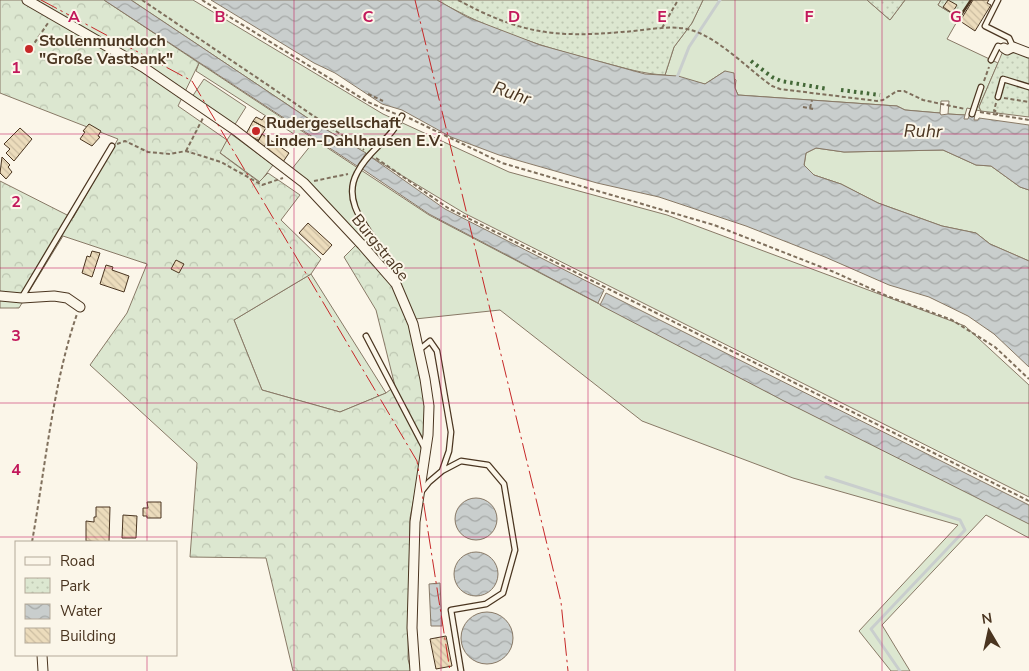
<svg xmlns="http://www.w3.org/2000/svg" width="1029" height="671" viewBox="0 0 1029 671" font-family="'Nunito Sans',sans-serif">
  <defs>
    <pattern id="forest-crowns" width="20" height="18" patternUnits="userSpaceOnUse" patternTransform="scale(1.25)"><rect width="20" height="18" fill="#dce7d0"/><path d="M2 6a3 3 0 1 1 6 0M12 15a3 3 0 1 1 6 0" fill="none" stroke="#bec7b2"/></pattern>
    <pattern id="park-dots" width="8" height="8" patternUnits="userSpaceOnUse" patternTransform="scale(1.25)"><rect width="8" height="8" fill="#dce7d0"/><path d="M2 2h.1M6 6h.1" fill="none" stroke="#bec7b2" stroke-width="1.8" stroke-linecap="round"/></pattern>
    <pattern id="water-waves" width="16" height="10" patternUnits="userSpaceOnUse" patternTransform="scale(1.25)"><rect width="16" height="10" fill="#c9cecd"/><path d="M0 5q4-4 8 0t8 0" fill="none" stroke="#a5a8a6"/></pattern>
    <pattern id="building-back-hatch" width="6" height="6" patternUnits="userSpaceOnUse" patternTransform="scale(1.25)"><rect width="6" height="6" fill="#ecdcbc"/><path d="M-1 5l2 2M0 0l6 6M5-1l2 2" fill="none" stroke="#ccbda1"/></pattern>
  </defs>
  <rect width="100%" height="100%" fill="#fbf6e9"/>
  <path fill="#dce7d0" stroke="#887966" d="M131 0H193L383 114 509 172 667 215 965 326 1029 385V497L464 213 315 123Z
    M703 0H867L890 20 905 0H941L938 5 959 18 947 39 998 63 979 107 981 111 967 108 965 115 948 114 949 101H941L940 113 905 110 897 106 738 95 735 88 736 80 725 71 705 84 665 75 674 47 692 23Z
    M199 63 429 215 783 400 1029 523V538L986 515 882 625 910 671H891L859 631 958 525 793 478 642 421 500 310 415 319 392 281 291 170 311 145 196 71Z
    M204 79 246 107 234 126 192 97Z
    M231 134 273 165 260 182 219 152Z
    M816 148 844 152 943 150 976 165 991 166 1020 187 1029 190V261L990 244 976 233 942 226 878 203 841 184 814 175 804 166 806 153Z
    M311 274 386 393 340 412 262 390 234 320Z"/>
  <path fill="url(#forest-crowns)" stroke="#887966" d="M0 0H104L199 63 178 106 227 140 220 153 259 182 268 173 300 195 281 220 321 259 311 274 234 320 262 390 340 412 386 393 395 386 376 310 344 257 357 244 392 281 410 321 426 391 423 452 410 518 408 659 411 671H293L266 558 190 557 197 463 90 365 127 313 147 264 63 236 19 308H0V181L73 218 118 139 0 93Z"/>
  <path fill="url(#park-dots)" stroke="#887966" d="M437 0H703L692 23 674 47 665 75C643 74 625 68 605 63 546 48 490 31 437 0Z
    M867 0H905L890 20Z
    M941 0H971L959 18 938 5Z
    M1013 48 1029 55V117L981 111 979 107 1003 51Z"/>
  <path fill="url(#water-waves)" stroke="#887966" d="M104 0H131L315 123 366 153 357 166Z
    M211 0H437L467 17 540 45 645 74 678 76 705 84 725 71 734 73 735 88 738 95 897 106 905 110 940 113 941 115 948 114 965 115 964 119H968L970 113 975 114 974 120H978L979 118 1029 125V190L1020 187 991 166 976 165 943 150 844 152 816 148 806 153 804 165 814 175 841 184 878 203 942 226 976 233 990 244 1029 261V367L994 334 968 316 929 297 889 285 825 257 746 226 659 197 597 183 499 155 451 137 402 110 382 104 335 73 314 63Z
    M371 157 445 209 604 290 598 303 429 214 361 168Z
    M606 293 1029 505V524L784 401 600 305Z
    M455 519a21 21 0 1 1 42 0a21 21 0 1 1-42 0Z
    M454 574a22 22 0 1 1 44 0a22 22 0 1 1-44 0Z
    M440 583 442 626H431L429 584Z
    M461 638a26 26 0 1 1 52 0a26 26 0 1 1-52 0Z"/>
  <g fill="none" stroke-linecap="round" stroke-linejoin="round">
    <path stroke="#c9cecd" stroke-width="3" d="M676 80 689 47 720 0
      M826 477 960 520 965 530 871 629 900 671"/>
  </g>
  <path fill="url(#building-back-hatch)" stroke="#4a3520" d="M948 0 957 5 952 13 943 7Z
    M973 0H989L987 3 991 5 975 31 960 21Z
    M265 116 271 119 266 128 253 121 256 117 262 120Z
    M253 121 266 128 257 143 258 140 246 134Z
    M89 124 101 131 98 136 100 137 92 146 80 139 85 132 83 131Z
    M20 128 32 139 14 161 6 153 10 149 4 144Z
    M262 134 272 141 270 143 267 142 264 147 257 143Z
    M272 141 289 153 283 162 266 149Z
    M2 157 10 165 8 167 12 172 6 179 0 173Z
    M308 223 332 245 323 255 299 233Z
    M92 251 100 253 92 277 82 273 87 256 90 257Z
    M176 260 184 264 179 273 171 269Z
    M106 265 113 267 112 270 129 276 124 292 100 284Z
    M147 502H161V518H147V516H143V508H148Z
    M96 507H110L109 542 86 541V521L94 522V517H96Z
    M123 515 137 516 136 538H122Z
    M446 636 452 666 436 669 430 639Z"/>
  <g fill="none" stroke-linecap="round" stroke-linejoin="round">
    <g stroke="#4a3520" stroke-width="7">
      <path id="lane" d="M998 0 985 26 1009 38 1013 47
        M991 60 998 46 1004 48
        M998 97 1003 79 1029 87
        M972 114 981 87
        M395 280C390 244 336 212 357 173 369 149 390 141 402 116
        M22 297 112 146
        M366 336 424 447
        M419 350 430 341 437 351 451 432 449 451 442 471
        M421 492 429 482 442 471 461 461 488 465 504 484 515 550 503 593 486 604 451 610 461 671"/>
    </g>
    <g stroke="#4a3520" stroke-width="11">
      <path id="street" d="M27 0 143 67 235 130 304 183 362 245 396 284 413 324 425 379 429 406 428 435 415 522 412 628 415 671
        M1004 48 1007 50 1013 47 1029 53
        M0 296 22 298 54 296 67 298 80 307
        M42 655 43 671"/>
    </g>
    <path stroke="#7f6f5c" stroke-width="2" stroke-dasharray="4 2.5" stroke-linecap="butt" d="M142 0 364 150
      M202 0 368 102 396 114
      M458 0C519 33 554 38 622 32 644 31 670 24 691 30 719 38 748 69 772 86L780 89 877 101 883 100 897 91H904L923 100 965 109
      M662 28 678 0
      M31 48 48 23
      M984 81 989 67
      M368 94 383 101
      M1004 98 1029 102
      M996 103 994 111H997V115
      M803 107 813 109
      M810 108 812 100
      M980 112 1029 120
      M409 118 502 163 714 225 834 272 887 296 952 320 995 347 1029 379
      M117 144 125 141 148 152 170 154 186 151 221 162 262 185 283 178
      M186 151 203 118
      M376 158 448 208 1029 501
      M314 181 348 174
      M32 542C45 469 53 383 77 314"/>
    <use href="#lane" stroke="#fbf6e9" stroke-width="4.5"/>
    <use href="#street" stroke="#fbf6e9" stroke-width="9"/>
    <path stroke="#436837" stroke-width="4" stroke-dasharray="2.5 4" stroke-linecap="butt" d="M751 61 772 77 781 81 828 89
      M841 90 880 95"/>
    <path stroke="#4a3520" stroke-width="2.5" d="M959 18 971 0"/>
    <path stroke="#c62828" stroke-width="1" stroke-dasharray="18 4 2.5 4" stroke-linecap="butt" d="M41 0 192 81 417 461 450 671
      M415 0 561 602 568 671"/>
  </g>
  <path fill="none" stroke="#c2185b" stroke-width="1" stroke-opacity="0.55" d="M147 0V542M294 0V671M441 0V671M588 0V671M735 0V671M882 0V671M0 134H1029M0 268H1029M0 403H1029M0 537H1029M147 655V671"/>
  <g fill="#c62828" stroke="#fbf6e9" stroke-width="2">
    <circle cx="29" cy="49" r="5"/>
    <circle cx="256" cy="131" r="5"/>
  </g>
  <g text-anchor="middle" stroke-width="4" stroke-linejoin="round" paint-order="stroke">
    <g font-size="16" font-weight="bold" fill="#4a3520" stroke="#fbf6e9" text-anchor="start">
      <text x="39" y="46">Stollenmundloch<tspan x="39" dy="18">"Große Vastbank"</tspan></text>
      <text x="266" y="128">Rudergesellschaft<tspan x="266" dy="18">Linden-Dahlhausen E.V.</tspan></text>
    </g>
    <g font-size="16" fill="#4a3520" stroke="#fbf6e9">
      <text transform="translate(381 247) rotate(51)" y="6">Burgstraße</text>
    </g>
    <g font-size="18" font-style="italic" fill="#4a3520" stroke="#fbf6e9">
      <text transform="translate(512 93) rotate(19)" y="6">Ruhr</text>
      <text transform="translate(923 131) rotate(1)" y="6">Ruhr</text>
    </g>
  </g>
  <g font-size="16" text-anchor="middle" font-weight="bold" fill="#c2185b" stroke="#fbf6e9" stroke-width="4" stroke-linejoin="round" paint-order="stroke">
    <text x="74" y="22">A</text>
    <text x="220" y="22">B</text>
    <text x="368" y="22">C</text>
    <text x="514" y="22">D</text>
    <text x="662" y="22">E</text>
    <text x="809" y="22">F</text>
    <text x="956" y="22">G</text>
    <text x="16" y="73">1</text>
    <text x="16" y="207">2</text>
    <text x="16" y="341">3</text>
    <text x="16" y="475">4</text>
  </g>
  <rect x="15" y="541" width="162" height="115" fill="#fbf6e9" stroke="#b4a999"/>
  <rect x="25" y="557" width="25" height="8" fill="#fbf6e9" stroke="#b4a999"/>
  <text x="60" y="566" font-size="15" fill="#4a3520">Road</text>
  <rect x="25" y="578" width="25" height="15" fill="url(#park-dots)" stroke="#b4a999"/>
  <text x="60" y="591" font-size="15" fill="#4a3520">Park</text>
  <rect x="25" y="604" width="25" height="15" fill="url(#water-waves)" stroke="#b4a999"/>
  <text x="60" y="616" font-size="15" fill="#4a3520">Water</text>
  <rect x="25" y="628" width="25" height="15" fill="url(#building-back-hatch)" stroke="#b4a999"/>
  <text x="60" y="641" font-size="15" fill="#4a3520">Building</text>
  <g transform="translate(989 631) rotate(351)" stroke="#fbf6e9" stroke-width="4" paint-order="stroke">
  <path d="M0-4L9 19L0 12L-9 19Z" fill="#4a3520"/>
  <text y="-8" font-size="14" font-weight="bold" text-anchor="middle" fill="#4a3520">N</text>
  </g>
</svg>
